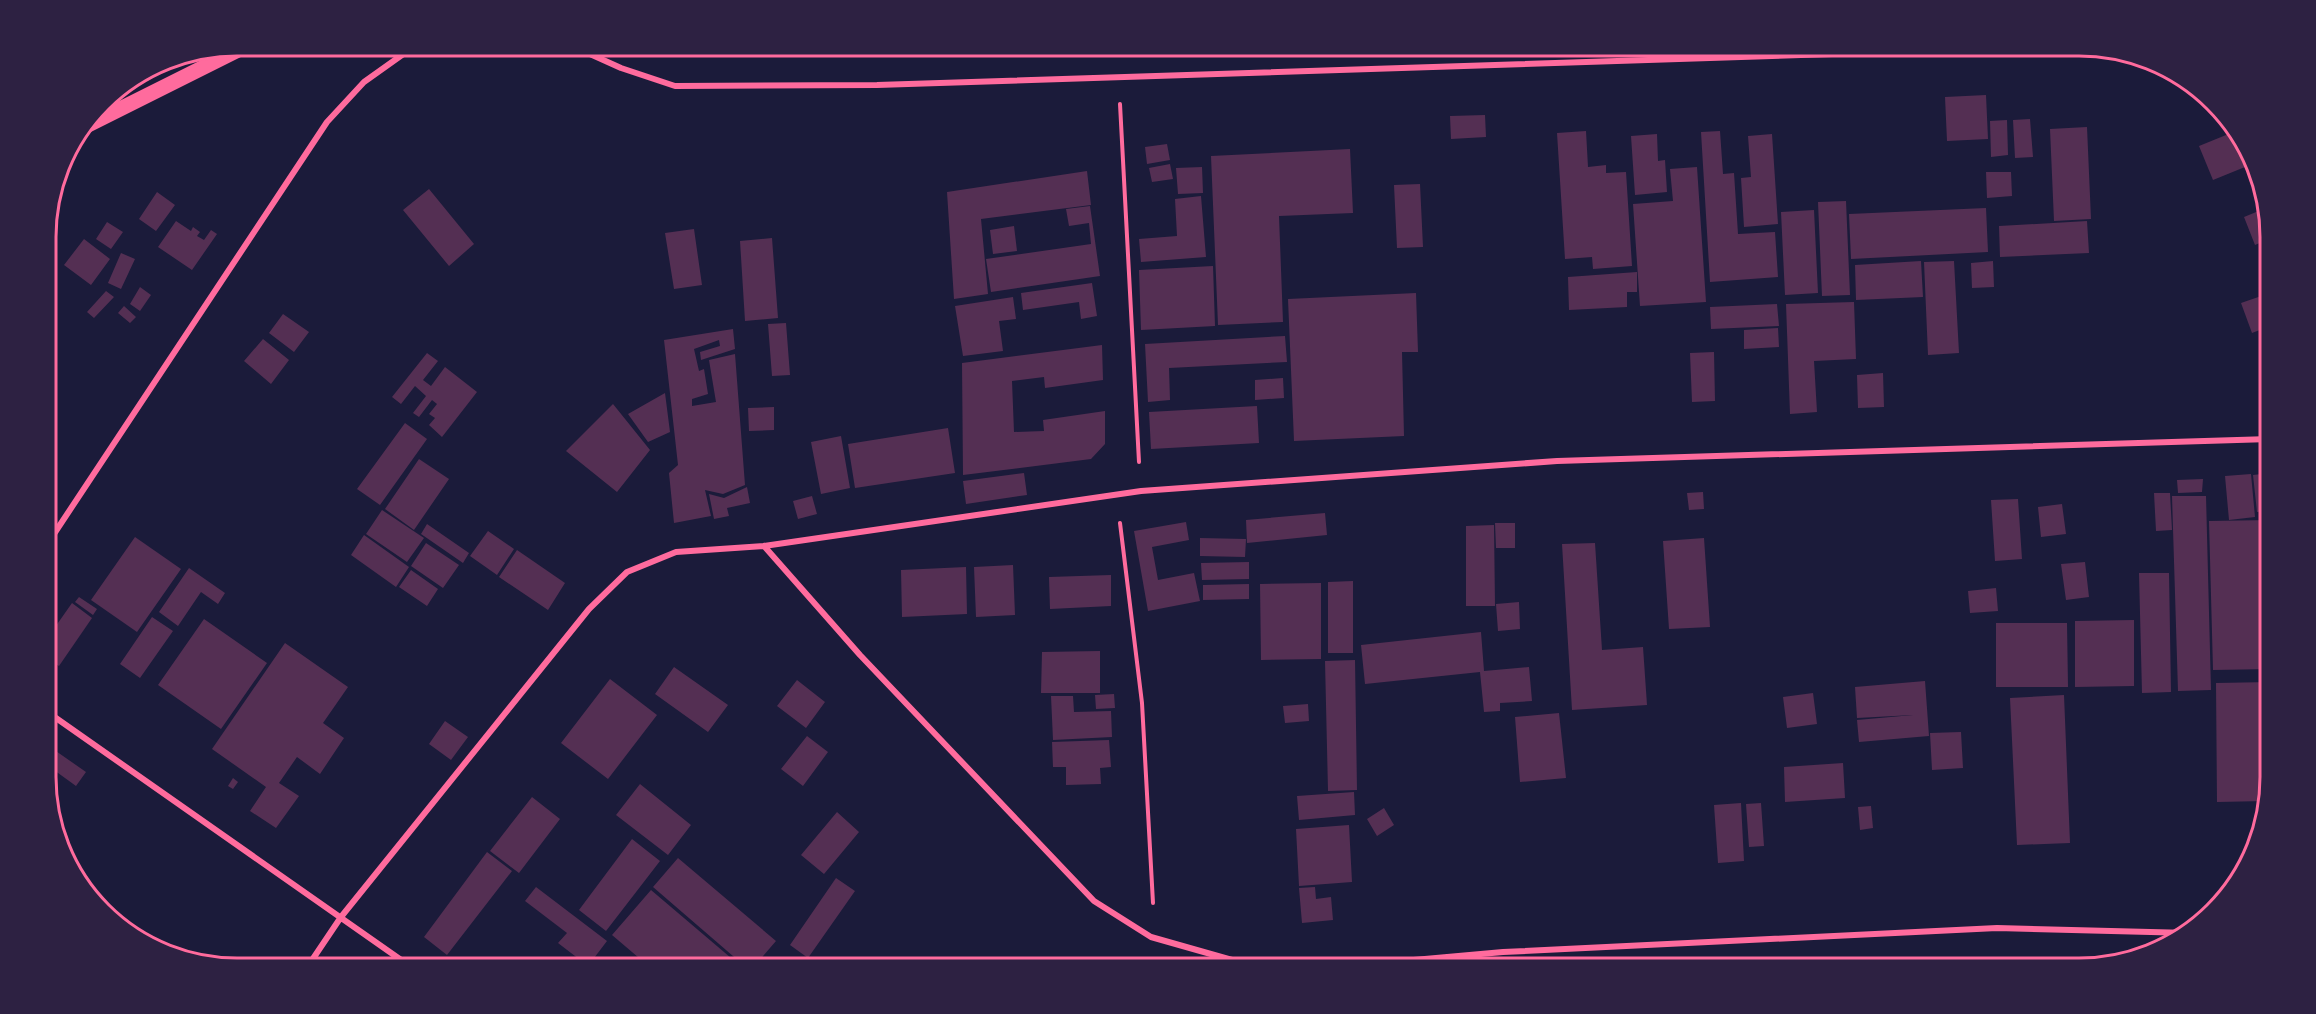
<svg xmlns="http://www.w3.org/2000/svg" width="2316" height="1014" viewBox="0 0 2316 1014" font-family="Manrope,sans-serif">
  <rect width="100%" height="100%" fill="#1b1b3a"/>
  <path fill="#542f53" d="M1986 95 1988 139 1947 141 1945 97Z
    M1485 115 1486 137 1451 139 1450 116Z
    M2030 119 2033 157 2015 158 2013 120Z
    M2007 120 2008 155 1991 157 1990 121Z
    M2087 127 2091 219 2054 221 2050 129Z
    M1586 131 1588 167 1606 165V173L1626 172 1632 266 1593 269 1592 257 1565 259 1557 133Z
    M1720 131 1723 174 1734 173 1738 234 1775 232 1778 277 1710 282 1701 132Z
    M2231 133 2245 167 2213 180 2199 146Z
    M1657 134 1658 161 1665 160 1667 192 1635 195 1631 136Z
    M1772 134 1778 224 1744 227 1741 178 1751 177 1748 136Z
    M1167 144 1170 160 1147 164 1145 147Z
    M1350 149 1353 213 1279 216 1283 322 1218 325 1211 156Z
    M1170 164 1173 179 1152 182 1149 168Z
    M1202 167 1203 193 1178 194 1176 168Z
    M1697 167 1706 302 1640 306 1633 204 1673 201 1670 169Z
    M1087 171 1091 205 981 219 988 294 954 299 947 192Z
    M1986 172H2011L2012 196 1987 198Z
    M1420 184 1423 247 1397 248 1394 185Z
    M429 189 474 244 449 266 403 210Z
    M157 192 175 205 156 231 139 219Z
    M1201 196 1206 257 1141 262 1139 239 1177 236 1175 199Z
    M1846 201 1850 295 1822 296 1818 202Z
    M1090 206 1100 276 991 292 986 259 1091 244 1089 223 1069 226 1066 209Z
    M1986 208 1988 252 1851 259 1849 214Z
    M2266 208 2269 216V239L2255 245 2244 217Z
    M1814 210 1818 293 1785 295 1781 212Z
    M176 221 191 231 193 227 200 232 197 236 204 240 211 230 217 234 192 270 158 247Z
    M2087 221 2089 253 2000 257 1999 226Z
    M107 222 123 232 111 249 96 239Z
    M1014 226 1017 251 993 254 990 230Z
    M694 229 702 285 674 289 665 233Z
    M772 238 778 318 745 321 740 241Z
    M84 239 110 259 91 285 64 265Z
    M121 253 135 259 121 289 108 283Z
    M1921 261 1923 297 1856 300 1855 265Z
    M1954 261 1959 353 1928 355 1924 262Z
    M1993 261 1994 287 1972 288 1971 263Z
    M1213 266 1215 326 1141 330 1139 270Z
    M1637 272V292H1627V307L1569 310 1568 277Z
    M1092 283 1097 316 1081 319 1079 302 1023 310 1021 293Z
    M140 287 151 295 140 311 130 304Z
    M106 291 114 297 94 318 87 312Z
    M1416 293 1418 352H1402L1404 436 1294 441 1288 299Z
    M2270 293V326L2252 333 2241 303Z
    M1013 297 1016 319 999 321 1003 351 963 356 955 306Z
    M1854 302 1856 359 1814 361 1817 412 1790 414 1786 304Z
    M1777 304 1779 326 1711 329 1710 307Z
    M124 306 136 317 130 323 118 313Z
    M283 314 309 332 294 352 269 333Z
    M786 323 790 375 772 376 768 324Z
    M1778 328 1779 347 1744 349V330Z
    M733 329 735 349 701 360 700 352 720 346 719 340 694 349 699 371 704 369 708 394 692 399V406L716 402 709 360 735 354 745 485 723 494 705 490 711 516 674 523 669 473 678 465 664 340Z
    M1285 336 1287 362 1169 368 1170 400 1148 402 1145 344Z
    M263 339 289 360 271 384 244 361Z
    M1102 345 1103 380 1045 388 1044 377 1012 381 1014 432 1044 431 1043 420 1105 411V444L1091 459 963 475 962 363Z
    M1714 352 1715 401 1692 402 1690 353Z
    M427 353 438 361 423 380 431 386 445 367 477 392 442 437 429 425 435 418 429 414 437 404 432 400 419 417 413 413 426 396 415 386 401 404 392 397Z
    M1883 373 1884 407 1858 408 1857 375Z
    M1283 378 1284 398 1255 400V380Z
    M665 393 670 432 648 442 628 414Z
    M613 404 650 450 617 492 566 451Z
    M1257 406 1259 443 1151 449 1149 412Z
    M774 407V430L749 431 748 408Z
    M405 423 427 439 380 505 357 489Z
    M948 428 955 473 855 488 848 444Z
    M841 436 850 488 821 494 811 442Z
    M419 459 449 479 414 530 385 509Z
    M1024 473 1027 495 966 504 963 481Z
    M2270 473V511L2257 512 2253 475Z
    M2251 474 2255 517 2229 520 2225 476Z
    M2203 479 2202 492 2178 493 2177 480Z
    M747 487 750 503 727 508 729 516 714 519 709 494 724 498Z
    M1703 492 1704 509 1689 510 1687 493Z
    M2154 493H2170L2172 530 2156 531Z
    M812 496 817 514 798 519 793 501Z
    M2172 496H2206L2211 690 2178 691Z
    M2018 499 2022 559 1995 561 1991 500Z
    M2062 504 2066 534 2041 537 2038 507Z
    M382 510 424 538 407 562 366 534Z
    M1325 513 1327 535 1247 543 1246 520Z
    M2270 520 2271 669 2213 670 2209 521Z
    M1186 522 1189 540 1152 547 1158 580 1194 573 1200 601 1148 611 1134 531Z
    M1495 523H1515V548H1496Z
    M427 524 469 553 463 563 421 534Z
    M1494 525 1495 606H1466V526Z
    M488 531 514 549 497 575 470 556Z
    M364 535 409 567 396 587 351 555Z
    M135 537 181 569 137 632 91 600Z
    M1200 538 1246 539 1245 557 1200 556Z
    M1704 538 1710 627 1669 629 1663 541Z
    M426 543 459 565 443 588 411 566Z
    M1595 543 1602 650 1643 647 1647 705 1572 710 1562 544Z
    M517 550 565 583 548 610 499 577Z
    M1249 562V579L1202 580 1201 563Z
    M2085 562 2089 597 2066 600 2061 564Z
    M1013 565 1015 615 976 617 974 567Z
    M966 567 967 614 902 617 901 570Z
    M189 568 225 593 218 604 201 592 178 626 159 612Z
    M411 570 438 589 427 606 399 587Z
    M2139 573H2169L2171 692 2142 693Z
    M1111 575V606L1050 609 1049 577Z
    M1353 581V653H1328V582Z
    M1321 583V659L1261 660 1260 584Z
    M1249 584V599L1203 600V585Z
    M1996 588 1998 611 1970 613 1968 591Z
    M79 597 97 609 93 615 75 602Z
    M1519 602 1520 629 1498 631 1496 604Z
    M72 603 92 618 59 666 46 658V640Z
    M152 617 173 631 140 678 120 664Z
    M204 619 267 663 221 729 158 685Z
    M2134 620V686L2075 687V621Z
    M1996 623H2067L2068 687H1996Z
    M1481 632 1484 671 1529 667 1532 701 1500 703V711L1484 712 1480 672 1365 684 1361 645Z
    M285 643 348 687 323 723 344 738 320 774 297 757 279 783 299 796 276 828 250 811 266 787 212 749Z
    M1100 651V693H1041L1042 652Z
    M1355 660 1357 790 1328 791 1325 661Z
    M674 667 728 705 708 732 655 694Z
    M610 679 657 715 608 779 561 743Z
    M797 680 825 702 806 728 777 706Z
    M1925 681 1929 736 1859 742 1857 720 1913 715 1857 718 1855 687Z
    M2271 682V778L2266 801 2217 802 2216 683Z
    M1813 693 1817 724 1787 728 1783 697Z
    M1114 694 1115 708 1096 709 1095 695Z
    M2064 695 2070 843 2017 845 2010 698Z
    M1051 696H1073L1074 712 1111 711 1112 737 1053 740Z
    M1308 704 1309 721 1285 723 1283 706Z
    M1559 713 1566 778 1520 782 1515 717Z
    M445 721 468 737 451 760 429 744Z
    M1961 732 1963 768 1932 770 1930 733Z
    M807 736 828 752 803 786 781 769Z
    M1109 740 1111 767 1100 768 1101 784 1066 785V767H1053L1052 742Z
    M53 749 86 772 76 786 47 765V758Z
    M1843 763 1845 798 1785 802 1784 767Z
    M233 778 238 782 233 789 228 786Z
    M640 784 691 825 668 855 616 815Z
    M1354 792 1355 815 1299 820 1297 796Z
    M532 797 560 819 519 873 490 851Z
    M1741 803 1744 861 1718 863 1714 805Z
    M1761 803 1764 846 1749 847 1746 804Z
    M1871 806 1873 828 1860 830 1858 807Z
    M1384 808 1394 825 1377 836 1367 819Z
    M837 812 859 832 824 874 801 855Z
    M1349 825 1352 882 1299 886 1296 829Z
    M632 839 660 861 606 931 579 910Z
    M487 852 512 871 447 955 424 937Z
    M678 858 776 941 752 969H748L653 887Z
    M836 878 855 891 808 958 790 945Z
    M536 887 607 941 588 966 558 943 567 933 525 901Z
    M1315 887 1316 899 1331 897 1333 920 1302 923 1299 888Z
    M651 890 744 969H652L612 935Z"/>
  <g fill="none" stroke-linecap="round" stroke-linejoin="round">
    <path stroke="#ff6b9d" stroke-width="4" d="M1120 104 1139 462
      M1120 523 1142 703 1153 903"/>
    <path stroke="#ff6b9d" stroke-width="6" d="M570 45 621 68 675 86 877 85 2083 46
      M46 546 327 122 364 82 416 45
      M764 546 860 655 1094 901 1151 937 1232 960 1309 969
      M46 711 414 969
      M306 969 341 917 589 609 627 572 676 552 764 546 1141 491 1557 461 2270 439
      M1313 969 1503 952 1997 928 2190 933"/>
    <path stroke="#ff6b9d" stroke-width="15" d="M84 127 248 45"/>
  </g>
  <path d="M0 0H2316V1014H0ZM237 56H2079A181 181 0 0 1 2260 237V777A181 181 0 0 1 2079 958H237A181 181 0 0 1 56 777V237A181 181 0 0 1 237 56Z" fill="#2d2142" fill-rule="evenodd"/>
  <path fill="none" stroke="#ff6b9d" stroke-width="3" d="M237 56H2079A181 181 0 0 1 2260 237V777A181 181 0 0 1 2079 958H237A181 181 0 0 1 56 777V237A181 181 0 0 1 237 56Z"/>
</svg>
